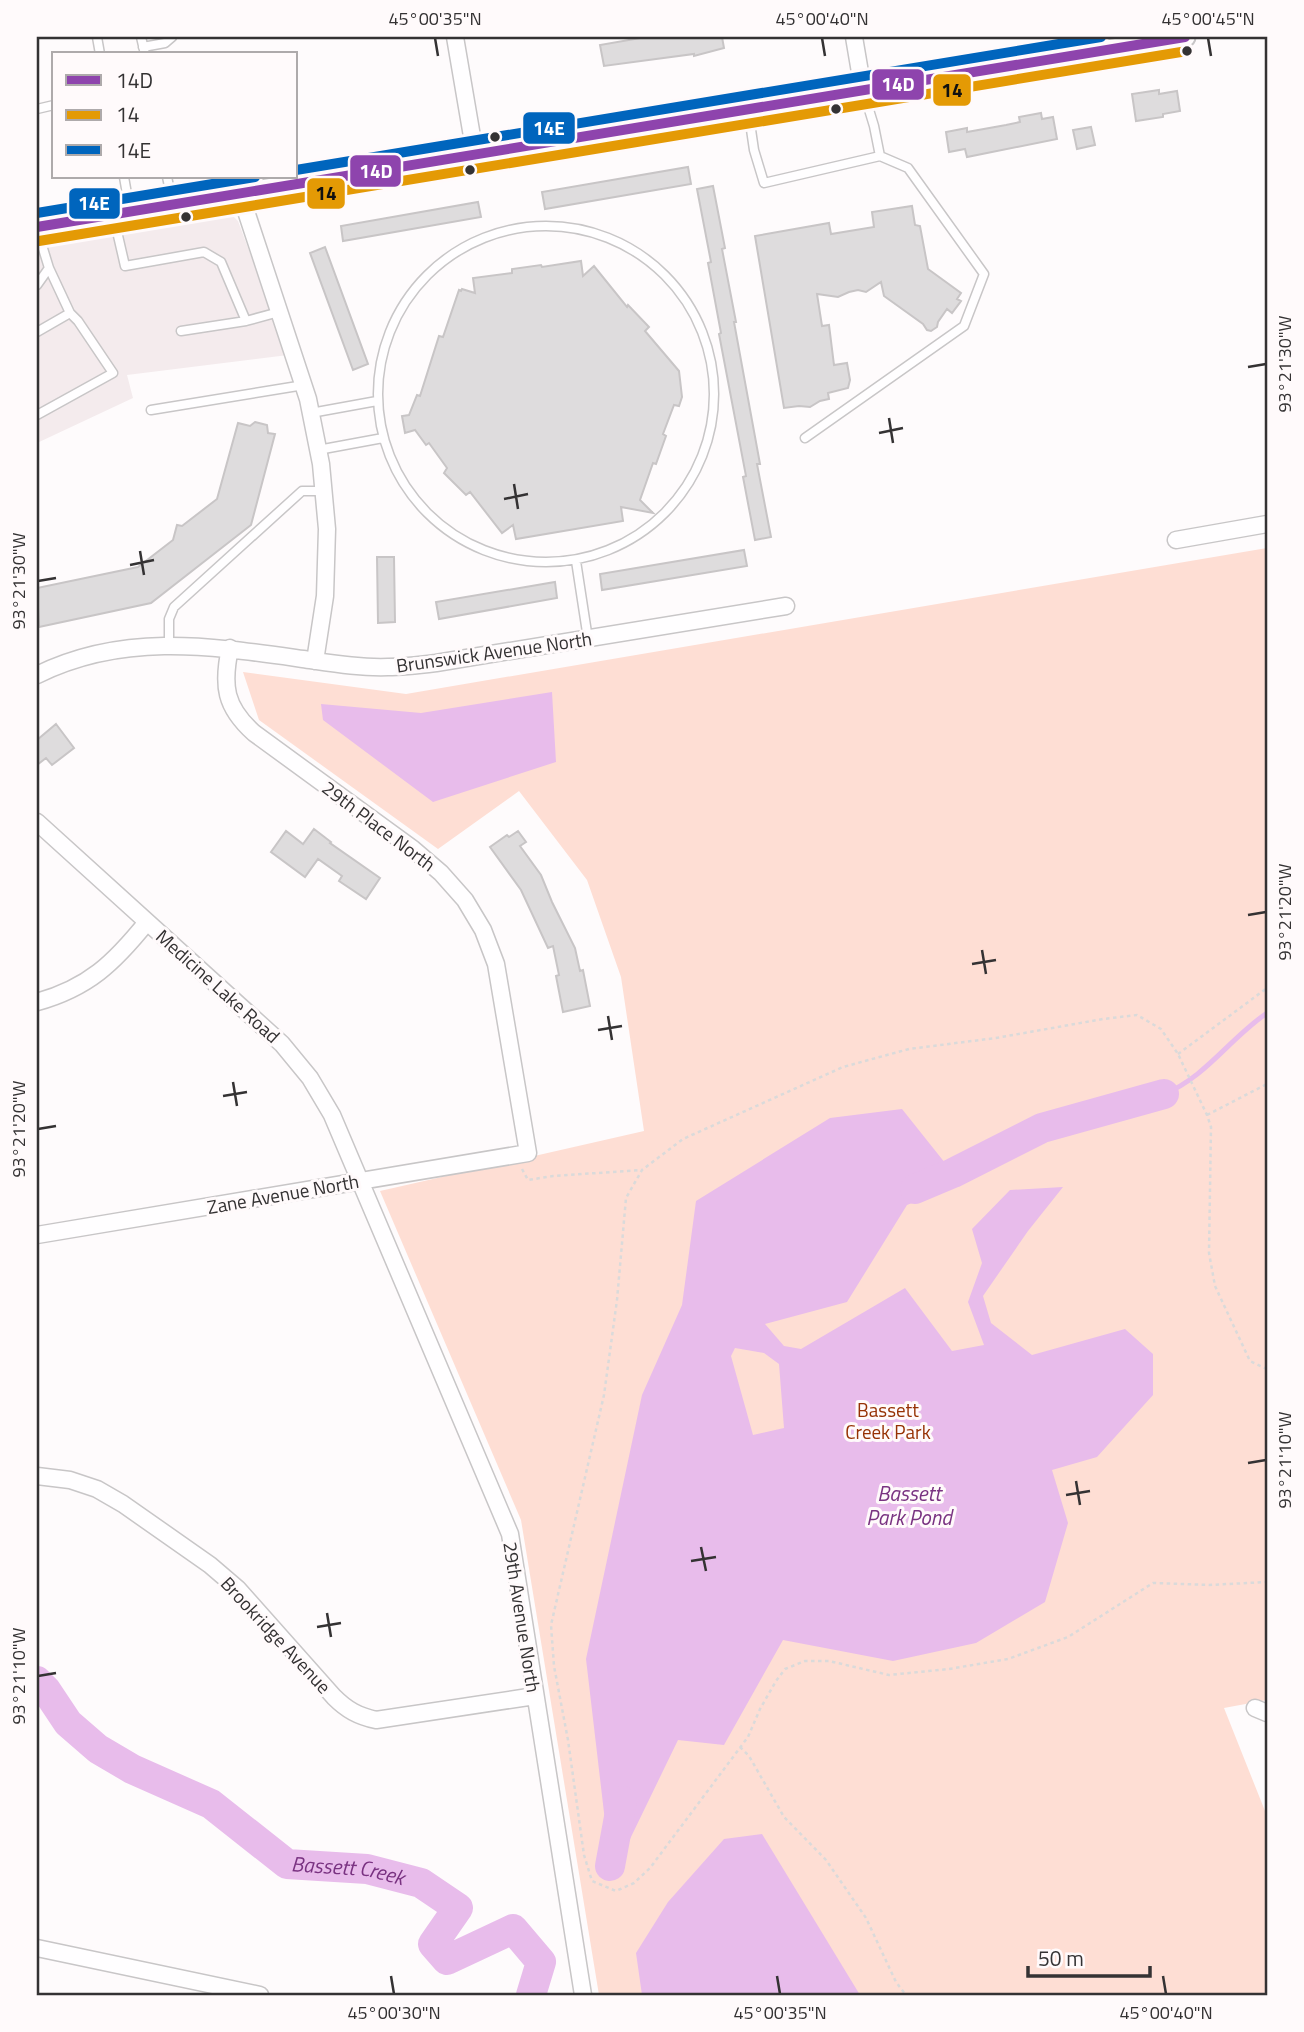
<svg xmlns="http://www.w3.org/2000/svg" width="1304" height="2032" viewBox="0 0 1304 2032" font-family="'Titillium Web',sans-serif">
  <rect width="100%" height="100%" fill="#fefbfc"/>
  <path fill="#f4ebed" d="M225 213 232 215 238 221 288 355 127 375 133 398 37 443V244Z"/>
  <path fill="#feded4" d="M1267 548V1700L1224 1708 1267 1816V1995H599L521 1520 380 1191 644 1131 621 977 587 880 519 791 438 849 259 720 243 672 406 694Z"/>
  <path fill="#e8bceb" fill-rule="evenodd" d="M552 692 556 762 433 802 323 720 321 704 421 713Z
    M902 1109 961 1183 907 1205 847 1302 765 1324 784 1346 801 1349 905 1288 952 1351 984 1345 968 1302 982 1263 972 1229 1010 1190 1063 1187 1028 1231 983 1296 991 1323 1032 1355 1125 1329 1153 1354V1395L1097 1457 1052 1470 1068 1523 1045 1602 976 1643 893 1661 783 1640 724 1745 678 1740 630 1839 607 1838 586 1659 642 1395 682 1305 696 1201 830 1118ZM735 1348 764 1353 779 1364 784 1428 753 1435 731 1356Z
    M762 1834 860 1995H642L636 1953 668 1902 724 1839Z"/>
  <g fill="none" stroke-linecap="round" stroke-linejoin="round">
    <path stroke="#e8bceb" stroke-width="5" d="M1164 1094C1206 1077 1230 1038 1267 1013"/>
    <g stroke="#e8bceb" stroke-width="30">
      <path d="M915 1189 953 1173 1042 1128 1164 1094"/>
      <path id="s1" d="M37 1681 46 1690 68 1723 98 1749 132 1769 211 1804 287 1864 367 1869 421 1883 458 1908 433 1944 447 1960 513 1929 541 1962 531 1995"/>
      <path d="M610 1866 622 1801"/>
    </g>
  </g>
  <path fill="#dedcdd" stroke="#c8c5c6" stroke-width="2" d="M646 37H722L724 48 694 56V54L604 66 600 45Z
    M1159 90V94L1177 91 1180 111 1163 114V117L1136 121 1132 94Z
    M1041 113 1042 119 1053 117 1057 139 967 157 965 149 949 152 946 132 967 128V132L1006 125 1020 122 1019 117Z
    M1091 127 1095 145 1077 149 1073 130Z
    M688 167 691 184 545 209 542 192Z
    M713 186 725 248 722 249 736 322H734L760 464H757L771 537 755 540 743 477 746 476 719 334 721 333 708 263 711 262 697 189Z
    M478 202 481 217 343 241 341 226Z
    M912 206 915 225 920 226 928 269 961 293 957 299 961 301 952 313 947 309 938 322 937 327 931 331 927 330 923 324 884 296 881 282 866 292 858 290 849 292 838 297 817 294 822 326 829 325 834 365 847 363 850 380 848 388 828 393 829 399 820 401 810 407 799 406 784 408 755 236 829 223 831 234 874 227 872 212Z
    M325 247 368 364 353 370 310 253Z
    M581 261 583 276 594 266 627 307 628 305 649 327 645 331 679 371 682 397 679 406 674 405 663 434 666 436 656 464 653 463 640 500 653 513 621 507 623 521 516 539 513 525 502 533 470 492 466 495 444 473 447 468 429 443 426 445 415 430 405 433 402 416 409 415 417 395 420 396 439 336 443 337 459 290 461 291 462 289 475 293 473 278 512 273V269L541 265 542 267Z
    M255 422 267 425 268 433 275 434 251 525 151 603 39 627 37 588 138 567 173 540 177 525 182 526 217 499 238 423 250 426Z
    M744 550 747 566 602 590 600 574Z
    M377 557H394L395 622 378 623Z
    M555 582 557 598 439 619 436 602Z
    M56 724 74 748 52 765 46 758 37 765V740Z
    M314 829 331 842 330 843 380 878 366 899 339 881 342 876 318 859 305 877 271 852 286 831 303 844Z
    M518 831 526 842 520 846 541 875 552 902 575 948 580 971 583 970 590 1006 563 1012 556 976 559 975 553 946 548 948 521 890 490 847 507 835 509 837Z"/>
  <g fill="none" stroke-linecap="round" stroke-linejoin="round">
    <g stroke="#c8c6c7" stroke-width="11">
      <path id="service" d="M97 37 100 54
        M141 37 145 54
        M143 47 165 43 172 37
        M37 109 54 105
        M748 109 754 150 764 183 880 156
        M124 177 130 211
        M167 177 173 204
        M113 214 125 266 204 252 221 262 246 321 181 331
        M378 394a168 168 0 1 1 336 0a168 168 0 1 1-336 0Z
        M37 229 49 268 70 313 37 332
        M37 285 49 268
        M246 321 279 312
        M151 410 304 385
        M311 413 377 401
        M37 415 113 373 78 321 70 313
        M805 438 964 326 984 274 908 168 880 156 874 126 863 90
        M318 450 383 438
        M576 561 588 639
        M169 645V619L174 607 302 491H324"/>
    </g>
    <g stroke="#c8c6c7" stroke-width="19">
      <path id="minor" d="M455 37 475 154
        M854 37 863 90
        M240 193 308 399 321 464 327 529 325 596 315 661
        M1176 540 1267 524
        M37 675C124 632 211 646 303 659 331 663 360 668 388 667 404 667 420 665 436 663L786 606
        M37 822 282 1044 310 1078 332 1115 510 1534 583 1995
        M37 1002C88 988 114 963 147 922
        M37 1235 528 1153 496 964 483 930 465 900 441 873 413 849 254 733C225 707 222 686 230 648
        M37 1476 70 1480 97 1489 123 1504 210 1565 238 1589 334 1697C347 1710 358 1716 376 1720L535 1696
        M1255 1708 1267 1713
        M37 1948 260 1995"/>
    </g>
    <g stroke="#c8c6c7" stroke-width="23">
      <path id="tertiary" d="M37 227 1185 37"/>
    </g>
    <path stroke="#dadada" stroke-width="2.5" stroke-dasharray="3.5 3.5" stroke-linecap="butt" d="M1178 1054 1267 988
      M1207 1115 1267 1084
      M522 1169 528 1180 553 1176 642 1170
      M1267 1369 1250 1361 1215 1286 1209 1253 1211 1127 1207 1115 1178 1054 1161 1029 1137 1015 1103 1019 996 1038 909 1049 843 1067 683 1139 642 1170 626 1198 617 1300 604 1395 551 1625 554 1666 568 1740 584 1855 592 1881 616 1891 634 1883 650 1868 748 1737 760 1709 776 1681 785 1669 805 1661H829L889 1675 949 1669 1008 1659 1068 1637 1153 1583 1209 1585 1267 1582
      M740 1747 749 1756 784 1817 826 1860 866 1918 896 1982 906 1995"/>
    <use href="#service" stroke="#fffeff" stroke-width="8"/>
    <use href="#minor" stroke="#fffeff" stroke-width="16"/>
    <use href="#tertiary" stroke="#fffeff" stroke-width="19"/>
    <g stroke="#fffafb" stroke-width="16">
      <path id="bus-1" d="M37 227 1185 37"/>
    </g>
    <g stroke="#fffafb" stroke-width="16">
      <path id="bus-2" d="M39 241 1187 51"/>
    </g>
    <g stroke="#fffafb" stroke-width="16">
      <path id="bus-3" d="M296 170 1101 37
        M37 213 255 177"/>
    </g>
    <use href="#bus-1" stroke="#8e44ad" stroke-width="10"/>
    <use href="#bus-2" stroke="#e49a05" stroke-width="10"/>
    <use href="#bus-3" stroke="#0065bd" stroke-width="10"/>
  </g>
  <path fill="none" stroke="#343233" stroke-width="2.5" d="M435 38 438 56M822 38 825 56M1208 38 1211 56M1248 367 1266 364M889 418 893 443M879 433 903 428M514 484 518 509M504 499 528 494M140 551 144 575M130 565 154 560M38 581 56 578M1248 915 1266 912M982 950 986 974M972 964 996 960M608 1016 612 1040M598 1030 622 1026M233 1082 237 1106M223 1096 247 1092M38 1129 56 1126M1248 1463 1266 1460M1076 1481 1080 1505M1066 1495 1090 1491M701 1547 706 1571M691 1561 716 1557M327 1613 331 1637M317 1627 341 1623M38 1676 56 1673M391 1976 394 1994M777 1976 780 1994M1163 1976 1166 1994"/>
  <g fill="#343233" stroke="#fffafb" stroke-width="2.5">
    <circle cx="1187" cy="51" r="6"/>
    <circle cx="836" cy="109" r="6"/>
    <circle cx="495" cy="137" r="6"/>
    <circle cx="470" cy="170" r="6"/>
    <circle cx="186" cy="217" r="6"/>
  </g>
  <g text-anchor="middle" stroke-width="6" stroke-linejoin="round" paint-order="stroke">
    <g font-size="19" fill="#343233" stroke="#fffafb">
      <text transform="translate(494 652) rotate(-8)" y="7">Brunswick Avenue North</text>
      <text transform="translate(379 826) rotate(37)" y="7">29th Place North</text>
      <text transform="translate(218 986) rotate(42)" y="7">Medicine Lake Road</text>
      <text transform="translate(283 1194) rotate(-10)" y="7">Zane Avenue North</text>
      <text transform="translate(522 1617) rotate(81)" y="7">29th Avenue North</text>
      <text transform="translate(276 1635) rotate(47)" y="7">Brookridge Avenue</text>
    </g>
    <g font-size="19" fill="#963104" stroke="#fffafb">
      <text x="888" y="1417">Bassett<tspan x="888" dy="22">Creek Park</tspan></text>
    </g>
    <g font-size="21" font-style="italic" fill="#793281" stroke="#fffafb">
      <text x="909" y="1501">Bassett<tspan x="909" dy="24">Park Pond</tspan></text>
      <text dy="7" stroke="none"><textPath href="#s1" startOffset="376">Bassett Creek</textPath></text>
    </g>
  </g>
  <g stroke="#fffafb" stroke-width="2.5">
    <rect x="871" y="68" width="54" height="33" rx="7" fill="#8e44ad"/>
    <rect x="932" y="73" width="40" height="34" rx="7" fill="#e49a05"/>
    <rect x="522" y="111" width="54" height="34" rx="7" fill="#0065bd"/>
    <rect x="349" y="154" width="53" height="34" rx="7" fill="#8e44ad"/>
    <rect x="306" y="177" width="40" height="33" rx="7" fill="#e49a05"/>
    <rect x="68" y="187" width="53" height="33" rx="7" fill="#0065bd"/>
  </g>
  <g font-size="19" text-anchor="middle" font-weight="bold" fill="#fff">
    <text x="898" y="91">14D</text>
    <text x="549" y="135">14E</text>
    <text x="376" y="178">14D</text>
    <text x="94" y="210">14E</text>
  </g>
  <g font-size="19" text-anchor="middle" font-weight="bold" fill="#111">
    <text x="952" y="97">14</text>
    <text x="326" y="200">14</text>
  </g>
  <rect width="1304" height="2032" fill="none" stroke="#fffafb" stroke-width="77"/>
  <rect x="52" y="52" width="245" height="126" fill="#fffafb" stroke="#aeaaab" stroke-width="2"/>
  <rect x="66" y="75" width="35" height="10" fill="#8e44ad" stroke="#aeaaab" stroke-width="2"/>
  <text x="116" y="88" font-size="21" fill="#343233">14D</text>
  <rect x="66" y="110" width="35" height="10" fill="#e49a05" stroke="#aeaaab" stroke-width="2"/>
  <text x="116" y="122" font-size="21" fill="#343233">14</text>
  <rect x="66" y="145" width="35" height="10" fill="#0065bd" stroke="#aeaaab" stroke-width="2"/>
  <text x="116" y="158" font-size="21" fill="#343233">14E</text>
  <path d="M1028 1966v10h122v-10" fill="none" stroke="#343233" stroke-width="3.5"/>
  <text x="1038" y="1966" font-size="21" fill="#343233" stroke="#fffafb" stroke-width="5" paint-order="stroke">50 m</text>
  <rect x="38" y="38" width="1228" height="1956" fill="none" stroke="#343233" stroke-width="2.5"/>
  <g font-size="18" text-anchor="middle" fill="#343233">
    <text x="435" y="25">45°00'35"N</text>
    <text x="822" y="25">45°00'40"N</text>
    <text x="1208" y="25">45°00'45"N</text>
    <text transform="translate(1285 364) rotate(-90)" y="6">93°21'30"W</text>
    <text transform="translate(19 581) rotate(-90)" y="6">93°21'30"W</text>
    <text transform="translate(1285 912) rotate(-90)" y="6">93°21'20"W</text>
    <text transform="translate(19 1129) rotate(-90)" y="6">93°21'20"W</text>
    <text transform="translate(1285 1460) rotate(-90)" y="6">93°21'10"W</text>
    <text transform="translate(19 1676) rotate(-90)" y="6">93°21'10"W</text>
    <text x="394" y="2019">45°00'30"N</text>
    <text x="780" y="2019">45°00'35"N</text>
    <text x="1166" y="2019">45°00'40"N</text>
  </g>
</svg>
